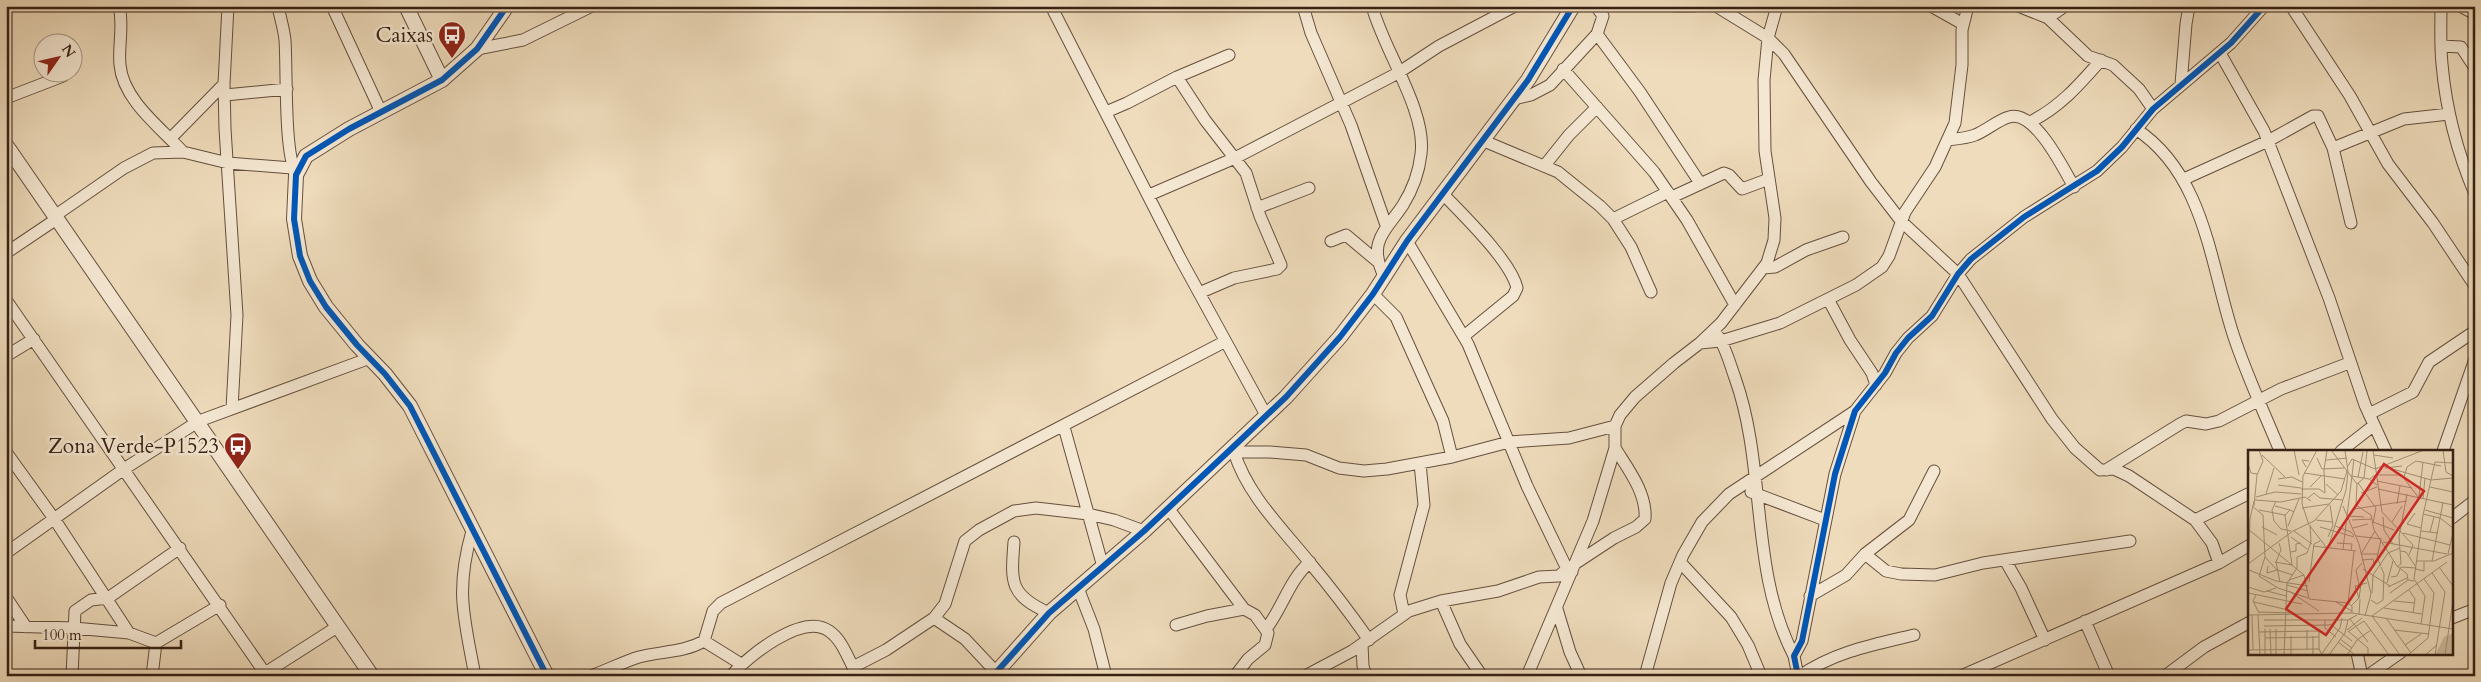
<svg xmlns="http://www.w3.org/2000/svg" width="2481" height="682" viewBox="0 0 2481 682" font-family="Cardo,serif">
  <rect width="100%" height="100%" fill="#efdcbc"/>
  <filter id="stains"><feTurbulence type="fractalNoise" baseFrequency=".004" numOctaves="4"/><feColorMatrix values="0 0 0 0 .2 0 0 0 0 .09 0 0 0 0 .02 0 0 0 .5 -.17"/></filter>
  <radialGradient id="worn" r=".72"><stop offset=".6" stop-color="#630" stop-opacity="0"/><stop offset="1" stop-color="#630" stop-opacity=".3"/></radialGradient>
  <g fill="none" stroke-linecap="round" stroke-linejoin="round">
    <g stroke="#65503e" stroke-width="13">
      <path id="minor" d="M119 6C124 25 118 46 120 65 123 100 161 128 183 152
        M228 6 224 84 225 129 237 315 232 409
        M278 6C280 17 284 29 285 40 287 68 284 154 296 173
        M332 6 381 112
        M1051 6 1180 258 1266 415
        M1303 6 1311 33 1351 125 1386 225
        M1372 6C1383 49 1427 111 1421 154 1419 172 1413 189 1403 205 1386 231 1367 241 1384 276
        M1674 6H1694
        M1716 6 1768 38 1784 54 1871 182 1901 221 1958 274 2052 419 2075 448 2100 470 2114 469 2129 476 2195 520 2212 543 2219 563
        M1931 6 1963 24
        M2018 6 2048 18 2088 56 2113 65 2139 89 2153 109
        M2291 6 2350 96 2388 164 2433 223 2475 286
        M2441 6C2441 25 2440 45 2442 64 2446 110 2457 152 2475 194
        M2460 6 2475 14
        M2048 18 2065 6
        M1597 34 1640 92 1700 183
        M2442 46 2461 47 2475 68
        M477 49 523 40 592 6
        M2220 53 2264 131 2329 298 2365 405 2386 451
        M1563 69 1654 172 1687 220 1735 305
        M1177 77 1205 120 1246 173 1260 216 1281 265 1277 269 1234 278 1199 293
        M2181 84 2186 24 2189 6
        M225 95 287 89
        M6 98 63 76
        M1514 99 1531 95 1550 85 1597 34 1603 16 1596 6
        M1106 112 1127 103 1177 77 1229 55
        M2030 122C2060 107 2079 85 2101 60
        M2136 129C2204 174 2210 262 2233 334 2246 374 2264 412 2280 451
        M171 138 224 84
        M1948 140C1957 139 1967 138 1975 135 1987 130 1998 120 2009 117 2035 109 2064 170 2074 187
        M1484 141 1558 172 1600 206 1613 219 1631 247 1651 292
        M2333 148 2404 119 2449 114
        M1545 165 1569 135 1597 107
        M2184 179 2268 141 2313 116H2318L2333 148 2351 223
        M1443 194C1463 215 1511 261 1517 288L1513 296 1464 336
        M1149 195 1235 158 1398 73 1439 46 1515 6
        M1672 197 1724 173 1729 175 1742 189 1769 179
        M1257 208 1309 188
        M56 215 124 168 153 153 183 152 228 163 292 168
        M1613 219 1668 192
        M1331 241 1346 235 1377 261
        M1407 241 1468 344 1527 486 1567 569 1572 572
        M6 253 58 218
        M1763 268 1775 267 1806 250 1843 237
        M1373 294 1396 317 1443 421 1452 457
        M1828 299 1850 340 1872 373 1876 385
        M6 300 267 676
        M1718 336C1726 348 1730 364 1735 378 1767 467 1749 570 1794 656
        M1700 343 1721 341 1780 323 1856 285 1882 267 1889 256 1905 212 1935 167 1955 123 1962 65V30L1968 6
        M6 356 34 339
        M2369 414 2413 392 2429 362 2475 331
        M1064 427 1103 567
        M1231 449 1234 452H1269L1306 455 1339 468 1364 471 1387 469 1452 457 1509 442 1569 438 1615 426
        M2341 451 2373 426
        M2443 451 2475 359
        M6 452 55 520 129 633 156 643
        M1234 452C1248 496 1282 528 1310 563 1331 588 1350 613 1369 640
        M2106 470 2180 424 2186 421 2206 424 2219 421 2281 389 2349 363
        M1751 492 1825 520
        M1168 508 1244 609 1255 615 1268 633 1265 645 1248 659 1235 676
        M2452 518 2475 500
        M2195 520 2250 493
        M472 531C455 591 464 617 475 676
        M1014 542C1011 582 1009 595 1049 613
        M6 553 124 469 199 421 370 358
        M1865 554 1886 571 1901 574 1935 575 1983 563 2130 541
        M2005 560 2021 588 2045 640
        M1680 562 1731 617 1748 645 1761 676
        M1576 563 1614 538 1636 527 1645 519C1647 493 1628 469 1615 448
        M1078 588 1094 629 1106 676
        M1810 596 1846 575 1865 554 1909 520 1934 471
        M6 597 26 627
        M1441 601 1460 644 1482 676
        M1557 609 1570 652 1581 676
        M1404 614 1400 595 1424 505 1420 463
        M934 618 965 639 996 672
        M2452 618 2475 609
        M2085 621 2109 676
        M1176 625 1207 616 1244 609
        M6 626 74 628 129 633
        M1266 629C1283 607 1289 580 1310 562
        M704 641 741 664
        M1362 644 1363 666 1366 676
        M2357 653 2362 676
        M853 667 886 650 934 618 945 604 965 541 979 530 1014 511 1036 508 1088 514 1114 520 1144 531
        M265 673 337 627
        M72 676 75 611 91 600 108 598 180 548
        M152 676 156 643 220 605
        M591 676C607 670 623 662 639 657 661 651 683 653 704 641L713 611 721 603 1224 342
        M731 676C748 656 803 612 829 631 843 640 849 662 858 676
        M1305 676 1352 651 1409 611 1441 601 1498 591 1539 577 1559 576 1567 569
        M1527 676 1593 521 1615 448V426L1620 415 1635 397 1674 363 1700 343 1721 323 1767 263 1774 240 1775 218 1765 151 1764 80 1768 38 1777 6
        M1645 676 1671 583 1683 555 1702 522 1729 494 1855 411
        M1798 676 1794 656 1802 641 1835 474 1855 411 1885 373 1896 353 1908 338 1932 316 1958 274 1971 259 2024 217 2097 171 2122 147 2153 109 2231 43 2264 6
        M1800 676C1833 652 1876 644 1914 635
        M1961 676 2219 563 2250 545
        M2165 676 2204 647 2250 622
        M2367 676 2400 653"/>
    </g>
    <g stroke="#65503e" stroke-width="16">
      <path id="tertiary" d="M406 6 442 80
        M507 6 477 49 442 80 349 129 306 156 296 175 294 219 300 256 310 281 326 307 357 345 385 374 410 406 547 676
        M6 145 372 676
        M993 676 1049 613 1144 531 1231 449 1286 397 1340 337 1373 294 1407 241 1528 80 1573 6"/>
    </g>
    <use href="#minor" stroke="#f5e8d3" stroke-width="11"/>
    <use href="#tertiary" stroke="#f5e8d3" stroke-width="14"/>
    <g stroke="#f5e8d3" stroke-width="9">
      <path id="cycleway" d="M507 6 477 49 442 80 349 129 306 156 296 175 294 219 300 256 310 281 326 307 357 345 385 374 410 406 547 676
        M993 676 1049 613 1144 531 1231 449 1286 397 1340 337 1373 294 1407 241 1528 80 1573 6
        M1798 676 1794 656 1802 641 1835 474 1855 411 1885 373 1896 353 1908 338 1932 316 1958 274 1971 259 2024 217 2097 171 2122 147 2153 109 2231 43 2264 6"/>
    </g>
    <use href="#cycleway" stroke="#0057b8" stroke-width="6"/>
  </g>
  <defs>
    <g id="bus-pin" transform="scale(1.4375)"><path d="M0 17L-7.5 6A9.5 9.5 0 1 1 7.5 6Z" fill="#8f2418" stroke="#f5e8d3"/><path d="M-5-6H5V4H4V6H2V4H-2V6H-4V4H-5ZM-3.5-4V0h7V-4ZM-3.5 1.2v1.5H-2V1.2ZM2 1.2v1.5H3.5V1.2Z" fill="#fff"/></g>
  </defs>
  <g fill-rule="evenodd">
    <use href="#bus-pin" x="452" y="35"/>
    <use href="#bus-pin" x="238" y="446"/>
  </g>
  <g text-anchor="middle" stroke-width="5" stroke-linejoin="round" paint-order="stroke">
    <g font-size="21" fill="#372114" stroke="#f5e8d3" text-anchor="end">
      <text x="433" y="42">Caixas</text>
      <text x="219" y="453">Zona Verde-P1523</text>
    </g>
  </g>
  <g transform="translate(2248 450)">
    <rect width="205" height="205" fill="#efdcbc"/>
    <path d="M205 183V205H187L196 187Z" fill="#d0bc9f"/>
    <path fill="none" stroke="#a59179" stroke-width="1" d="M46 0 51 25M83 0 109 34M125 0 134 62 165 95 161 105M195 0 198 22 205 26M14 5 37 27M126 5 145 8M69 8 74 19 96 18M78 10 99 8M0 14 3 23 9 24M100 16 104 9 127 19 176 0M134 16 183 30 205 28M58 17 54 10 61 11M137 18 154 16M56 23 97 29M104 26 121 29 129 35M110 27 115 2M155 27 170 47M156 27 159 17 168 11 193 16M116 28 109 34 108 55 123 65 126 80 149 116 159 124 160 130 166 131M116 28 119 1M30 29 44 27 54 32M122 29 127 25H154M129 31 164 38M110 33 128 58 125 73M78 34 90 45M30 35 53 38M62 37 74 25M182 37 205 42M53 39H71L77 43M130 39 205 55M77 43 76 20 79 0M113 43 129 37M18 44 26 18M8 47 27 42 53 44M171 47 175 12M60 48 66 43 72 48 95 50M175 48 177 28M7 50 33 52 57 47 63 51M28 51 24 60 26 71 33 79 43 81M149 54 152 36M4 56 15 65 17 107 29 120 45 125M6 56 9 25 15 11 11 0M27 56 42 60M95 56 111 94 123 144 117 166M54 58 81 54M106 59 159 51M11 60 37 65 42 60 46 62M177 60 205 68M167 63 159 74 173 78M175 64 192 68 205 78M37 65 44 115M100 66 116 67M135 67 136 80 145 94M68 70 84 72M104 70 124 69M125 72 146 80M144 72 154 56M61 75 54 54 55 26 69 0M40 76 51 49M62 76 78 97M87 76 103 82 106 86M14 77 29 85M72 77 106 87M105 78 120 74M0 79 56 125 61 149 100 153 104 156V163M46 81 64 94M173 81 190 83M182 82 186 67M155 83 202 95M108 86 134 89M43 87 59 99M80 87 85 75 82 55M133 90 129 108 133 116M135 92 199 104M31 93 33 100 28 112 32 132M89 93 104 94 103 100M65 96 108 101M80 98 98 40 100 22 97 0M95 99 106 9M152 101 158 102 168 117M43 102 48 101V94L53 93M113 104 127 81M113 104H130M200 104 205 83M17 107 11 126 30 138 60 148M114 110 125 109 126 113M169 111H186L205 103M184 111 195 52M27 112 44 115M0 114 45 81 66 71 93 41 99 21M20 116 19 123 29 120M149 117 153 114 151 87 159 44M191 117 205 136M115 119 142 136M168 119 176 121V112M1 120 28 131 60 136M184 123 197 142 187 205M143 127 149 126 153 117 168 118M0 129 2 69 6 51M41 130 56 125M61 132 66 94 72 91M139 133 145 111M39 135 60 141M111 135 108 120 114 113M0 137 16 142 28 138M140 137 159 128M161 140 167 149 165 163M19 141 38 146M41 141 71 161M0 143 54 154M124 143 125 125 140 103 152 98M142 143 160 130M8 145 5 151 11 163M111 148 107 136 119 133M123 150 129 154 135 150 136 124 133 117M146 151 166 153M6 152 36 159M88 152 104 161M100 153 106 101M104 155 111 148 113 135M136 158 174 164M10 162 44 163M0 165 104 163 205 179M4 165 5 200M10 165 12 205M111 165 112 149M138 168 163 203M102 169 120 192M16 170H100M77 170V178L88 187M82 174 104 191M173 174 177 146 166 129 175 65 187 12 205 13M16 176 82 175M17 179V205M22 179 23 205M28 179V205M59 180V199M99 180 114 168M146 180 181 184M71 181V199L74 205M100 181 120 198V205M101 181 116 171 141 205M11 182 71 181M43 186V205M17 188 71 187M92 189 104 198M90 192 107 205M157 195 173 184M0 200 71 199M36 205 39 133 49 118V107L59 103 63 92 62 75M65 205V186M73 205 92 178 94 168M81 205 97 183 100 170 109 165M99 205 109 190 123 180M152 205 124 166 199 112M160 205 180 188 186 143 176 129M177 205 189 195M197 205 205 151"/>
    <path fill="#d62828" fill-opacity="0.15" stroke="#d62828" stroke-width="2.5" d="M136 14 176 41 78 185 38 159Z"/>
    <rect width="205" height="205" fill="none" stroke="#372114" stroke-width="2.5"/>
  </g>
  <rect width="2481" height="682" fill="none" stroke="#efdcbc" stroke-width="25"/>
  <rect x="8" y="8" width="2466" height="667" fill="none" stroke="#372114" stroke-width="2.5"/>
  <rect x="12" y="12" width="2456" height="657" fill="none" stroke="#372114"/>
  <g transform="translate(58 58) rotate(56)"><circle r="24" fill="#f5e8d3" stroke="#a99887"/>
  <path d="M0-4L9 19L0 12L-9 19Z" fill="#8f2418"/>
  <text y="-8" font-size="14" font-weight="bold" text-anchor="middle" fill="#372114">N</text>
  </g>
  <path d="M35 640v8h146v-8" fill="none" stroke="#372114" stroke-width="2.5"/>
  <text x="42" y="640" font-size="15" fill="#372114" stroke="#f5e8d3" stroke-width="4" paint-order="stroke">100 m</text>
  <rect width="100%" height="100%" filter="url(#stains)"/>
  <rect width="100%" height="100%" fill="url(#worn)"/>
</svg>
